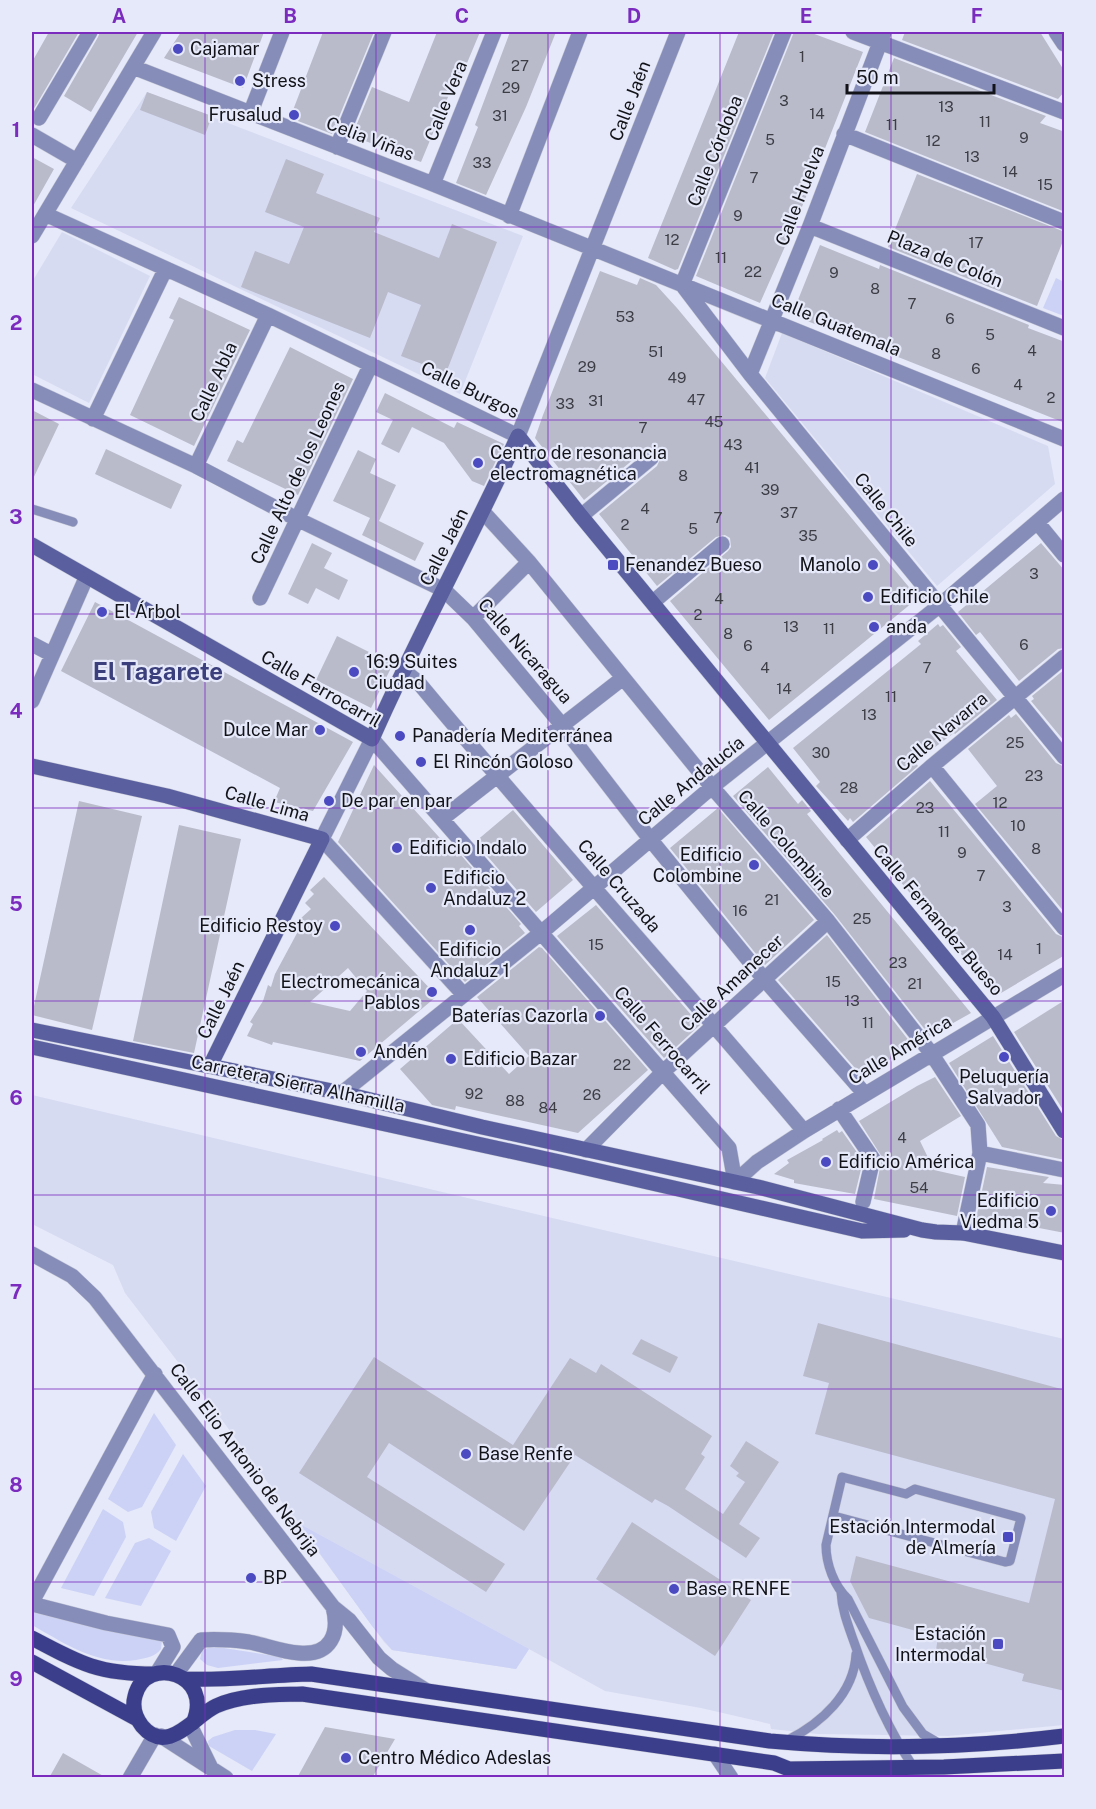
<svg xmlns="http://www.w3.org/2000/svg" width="1096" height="1809" viewBox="0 0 1096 1809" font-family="'Public Sans',sans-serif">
  <rect width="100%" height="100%" fill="#e6e9f9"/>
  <path fill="#d7dbf2" d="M147 92 523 236 460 394 71 208Z
    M62 232 150 276 89 403 32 374V282Z
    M782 333 1048 446 1055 484 937 586 765 378Z
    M32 1095 1064 1339V1725L948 1736 818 1734 771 1729 770 1724 701 1708 605 1691 529 1649 516 1669 392 1650 384 1642 214 1409 125 1293 113 1265 32 1224Z"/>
  <path fill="#ccd2f6" d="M1056 278 1064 282V316L1043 308Z
    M154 1413 176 1445 142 1507 128 1512 108 1499Z
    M183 1454 206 1486 176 1541 154 1528 151 1512Z
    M103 1509 123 1522 126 1537 94 1596 61 1588Z
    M298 1523 529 1649 516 1669 392 1650 372 1626Z
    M149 1538 171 1551 141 1606 105 1598 135 1543Z
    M32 1612 110 1631 156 1638 162 1640 161 1649C155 1657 146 1658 136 1660 97 1666 64 1643 32 1625Z
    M211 1646 281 1657 283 1660 218 1668 207 1665 200 1659 202 1651Z
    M235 1730H255L276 1734 252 1771 209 1746 208 1741 213 1737Z"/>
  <path fill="#b9bbcb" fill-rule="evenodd" d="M49 32H79L32 112V62Z
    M100 32H138L91 112 64 96 98 37Z
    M181 32H264L243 88 164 58Z
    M323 32H374L332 134 290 118Z
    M437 32H480L462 75 458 73 421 162 352 136 372 87 409 102Z
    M510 32H556L526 107 486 195 456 183 478 127 475 125Z
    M739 32H774L678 269 675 270 648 258Z
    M794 32H809L863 52 798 217 760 303 696 276Z
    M905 32H1040L1065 72V91L1058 99 902 40Z
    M894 58 1046 116 1040 123 1065 132V212L865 132Z
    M147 92 212 116 205 135 140 110Z
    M32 157 54 169 32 208Z
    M286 159 324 174 316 193 380 218 374 232 439 258 452 224 497 242 446 373 401 356 421 305 388 292 370 338 241 287 255 251 289 264 304 227 265 212Z
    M917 174 1065 232V236L1037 306 888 247Z
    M820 245 879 269 880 265 1029 325 1028 328 1065 342V423L792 315Z
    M600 271 637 285 640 278 656 285 677 308 918 598 769 720 670 601 728 551 731 547 730 538 725 535 716 537 657 586 599 514 657 466 661 457 658 451 650 448 645 450 584 500 535 438 543 415Z
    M179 297 250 330 194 446 130 415 174 320 169 318Z
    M290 347 353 379 298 495 227 461 237 440 243 443Z
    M385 393 454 428 457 422 504 444 484 486 472 481 444 443 412 427 399 453 381 444 393 420 376 412Z
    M32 410 59 424 32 481Z
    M106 449 182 485 171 509 95 474Z
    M358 450 376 459 370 473 396 485 379 521 424 543 415 561 362 535 370 518 333 501Z
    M312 543 332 553 324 568 348 580 339 600 316 588 308 604 288 594Z
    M1041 543 1065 571V648L1058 649 1019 681 980 632 976 635 958 612Z
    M95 602 353 742 313 811 274 802 280 788 61 671Z
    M938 624 940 627 943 625 961 647 956 651 997 700 955 734 954 733 915 762 918 766 853 822 850 818 848 821 816 786 820 782 793 748 921 644 918 641Z
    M337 636 393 664 371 708 316 680Z
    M1065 669V742L1031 701 1034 699 1032 696Z
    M1016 714 1056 763 1065 767V913L975 804 997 786 968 749 1009 715 1011 718Z
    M374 765 457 857 460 854 521 924 519 926 525 933 465 982 338 842Z
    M768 767 798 804 802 800 811 811 807 814 971 1013 930 1036 835 915 733 796Z
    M930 781 1056 934 1065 938V955L996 996 884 862 886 861 866 837Z
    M79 801 142 816 92 1030 32 1015Z
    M718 808 814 920 765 965 670 848Z
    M513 810 573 880 536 912 475 842Z
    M179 825 241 839 194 1053 133 1041Z
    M324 877 437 996 360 1061 273 1042 272 1045 247 1036 253 1024 250 1022 263 1001 268 985 271 987 275 974 303 922 300 919 311 909 305 903 314 894 310 890ZM348 968 367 991 350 1011 310 1002Z
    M596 905 700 1025 664 1058 557 936Z
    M827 935 913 1046 862 1076 778 980Z
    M539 947 542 948 648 1070 578 1133 456 1106 455 1110 432 1105 400 1069 458 1019 509 1074 529 1056 477 997Z
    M1065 1000V1113L1014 1032Z
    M993 1036 1056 1136 1065 1141V1160L1002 1147 949 1063Z
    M935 1077 961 1116 920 1141 934 1170 965 1177 957 1216 874 1199 882 1157 859 1121 917 1086Z
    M837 1130 839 1133 842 1131 863 1161 855 1194 794 1183V1180L774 1174 789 1163 787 1160 823 1140 822 1139Z
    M987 1167 1049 1177 1043 1183 1065 1185V1233L1039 1228H1014L976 1219Z
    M818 1323 1065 1390V1691L1022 1681 1024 1674 936 1650 938 1637 869 1618 850 1581 856 1556 1029 1603 1055 1499 815 1434 829 1383 803 1376Z
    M641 1339 678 1357 670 1373 632 1354Z
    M374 1357 513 1445 570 1358 596 1373 601 1364 712 1436 701 1454 705 1457 685 1489 723 1514 745 1482 736 1476 739 1473 730 1466 746 1441 779 1462 739 1524 760 1538 746 1558 668 1506 655 1499 652 1503 575 1455 524 1531 389 1443 367 1477 505 1564 486 1592 299 1473Z
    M632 1522 751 1600 715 1656 596 1579Z
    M325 1727 395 1739 372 1778H297Z
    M63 1753 107 1778H49Z"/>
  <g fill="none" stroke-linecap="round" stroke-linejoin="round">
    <g stroke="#c4c7d5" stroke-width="10">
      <path id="lane" d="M32 509 73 522
        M834 1516 1005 1562 1010 1561 1021 1518 915 1489 906 1494 842 1477 826 1545C826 1564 834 1586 848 1599L903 1707 923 1734 940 1744
        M841 1592C842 1610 848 1625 854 1642 869 1686 888 1729 914 1768
        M788 1740C821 1723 854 1694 856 1654"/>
    </g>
    <g stroke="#c4c7d5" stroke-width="16">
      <path id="street" d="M853 32 1064 112
        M1056 32 1064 44
        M133 67 433 184 1064 439
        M250 114 282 32
        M39 118 90 32
        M844 134 1064 222
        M32 135 77 161
        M337 147 384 32
        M433 184 494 32
        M45 214 268 315 518 436 678 32
        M509 216 580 32
        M810 226 1064 328
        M32 236 154 32
        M682 285 784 32
        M683 286 750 374 1064 757
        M750 374 810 226 884 32
        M32 390 196 466 297 519 444 590 473 618 562 725 650 839 764 979 864 1093
        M93 419 165 270
        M196 466 268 315
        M484 513 529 562 712 787 828 921 931 1053 978 1125 980 1153 963 1233
        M581 516 651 458
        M1037 522 1064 555
        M260 598 371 364
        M653 602 722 544
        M473 618 529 562
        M32 644 51 654
        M403 670 418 682C544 834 677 980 804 1131
        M32 701 86 578
        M932 766 1064 928
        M443 818 623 678
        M847 840 932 766 1064 657
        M464 995 322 839 372 739 729 1148 735 1182
        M342 1093 542 932 712 787 939 606 1064 499
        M839 1109 873 1159 863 1202
        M586 1150 664 1071 828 921
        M980 1153 1064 1170
        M735 1182 757 1162 804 1131 1064 975
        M32 1254 72 1276 95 1298 333 1607 349 1620 379 1658 392 1669 427 1691
        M32 1602 155 1374
        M32 1604 106 1623 168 1635 173 1647 157 1673
        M176 1674 201 1640C217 1639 233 1640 249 1642 265 1645 282 1652 299 1653 331 1656 340 1633 333 1607
        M190 1725 211 1768
        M161 1736 226 1778
        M715 1754 731 1778
        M130 1778 155 1735"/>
    </g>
    <g stroke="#c4c7d5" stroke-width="16">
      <path id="secondary" d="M32 545 372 739C417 636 472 538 518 436L581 516 993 1017 1064 1131
        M32 766 167 796 322 839 210 1066
        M32 1030 342 1093 482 1127 758 1187 922 1230 936 1232 963 1233 1064 1253
        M32 1047 560 1162 862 1231 904 1230"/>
    </g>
    <g stroke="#c4c7d5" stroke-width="16">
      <path id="primary" d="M32 1638C79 1663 98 1674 154 1674
        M32 1662 137 1719
        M185 1679C226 1681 269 1675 311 1674L770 1741C868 1750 967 1748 1064 1736
        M193 1723C215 1674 146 1653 135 1696 132 1707 135 1717 142 1726 168 1757 194 1716 216 1706 243 1694 274 1695 302 1694L774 1763 789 1769 944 1767 1064 1761"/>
    </g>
    <use href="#lane" stroke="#868db9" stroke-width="9"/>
    <use href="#street" stroke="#868db9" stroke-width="15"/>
    <use href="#secondary" stroke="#595f9f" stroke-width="15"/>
    <use href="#primary" stroke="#3b3e8b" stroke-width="15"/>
  </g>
  <path fill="none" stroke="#7b2cbf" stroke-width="1.5" stroke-opacity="0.55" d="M205 32V1778M376 32V1778M548 32V1778M720 32V1778M891 32V1778M32 227H1064M32 420H1064M32 614H1064M32 808H1064M32 1001H1064M32 1195H1064M32 1389H1064M32 1582H1064"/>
  <g fill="#4c4ac1" stroke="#e6e9f9" stroke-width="2">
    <circle cx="178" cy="49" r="6"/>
    <circle cx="240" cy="81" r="6"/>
    <circle cx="294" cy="115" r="6"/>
    <circle cx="478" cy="463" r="6"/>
    <rect x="607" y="559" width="12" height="12" rx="3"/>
    <circle cx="873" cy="565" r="6"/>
    <circle cx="868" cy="597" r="6"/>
    <circle cx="102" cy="612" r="6"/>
    <circle cx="874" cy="627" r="6"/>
    <circle cx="354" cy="672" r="6"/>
    <circle cx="320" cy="730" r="6"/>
    <circle cx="400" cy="736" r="6"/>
    <circle cx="421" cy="762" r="6"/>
    <circle cx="329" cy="801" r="6"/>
    <circle cx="397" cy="848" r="6"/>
    <circle cx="754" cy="865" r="6"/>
    <circle cx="431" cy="888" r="6"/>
    <circle cx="335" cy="926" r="6"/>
    <circle cx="470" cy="930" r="6"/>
    <circle cx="432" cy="992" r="6"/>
    <circle cx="600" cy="1016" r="6"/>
    <circle cx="361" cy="1052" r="6"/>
    <circle cx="1004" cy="1057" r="6"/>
    <circle cx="451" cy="1059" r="6"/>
    <circle cx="826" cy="1162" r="6"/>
    <circle cx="1051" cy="1211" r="6"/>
    <circle cx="466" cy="1454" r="6"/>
    <rect x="1002" y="1531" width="12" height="12" rx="3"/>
    <circle cx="251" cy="1578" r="6"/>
    <circle cx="674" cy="1589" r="6"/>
    <rect x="992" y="1638" width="12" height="12" rx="3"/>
    <circle cx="346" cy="1758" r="6"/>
  </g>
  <g text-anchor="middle" stroke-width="4.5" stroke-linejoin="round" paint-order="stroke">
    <g font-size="15" fill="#3c3d45">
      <text x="802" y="62">1</text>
      <text x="520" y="71">27</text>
      <text x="511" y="93">29</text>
      <text x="784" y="106">3</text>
      <text x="946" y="112">13</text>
      <text x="817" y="119">14</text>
      <text x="500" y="121">31</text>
      <text x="985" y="127">11</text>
      <text x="892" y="130">11</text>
      <text x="1024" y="143">9</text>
      <text x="770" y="145">5</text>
      <text x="933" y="146">12</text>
      <text x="972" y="162">13</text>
      <text x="482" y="168">33</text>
      <text x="1010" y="177">14</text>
      <text x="754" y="183">7</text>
      <text x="1045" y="190">15</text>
      <text x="738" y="221">9</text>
      <text x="672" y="245">12</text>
      <text x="976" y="248">17</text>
      <text x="721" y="263">11</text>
      <text x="753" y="277">22</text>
      <text x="834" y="278">9</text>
      <text x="875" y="294">8</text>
      <text x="912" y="309">7</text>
      <text x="625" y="322">53</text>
      <text x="950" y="324">6</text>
      <text x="990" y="340">5</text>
      <text x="1032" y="356">4</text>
      <text x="656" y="357">51</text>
      <text x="936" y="359">8</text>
      <text x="587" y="372">29</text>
      <text x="976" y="374">6</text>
      <text x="677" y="383">49</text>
      <text x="1018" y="390">4</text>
      <text x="1051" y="403">2</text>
      <text x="696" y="405">47</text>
      <text x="596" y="406">31</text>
      <text x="565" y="409">33</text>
      <text x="714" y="427">45</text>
      <text x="643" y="433">7</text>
      <text x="733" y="450">43</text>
      <text x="752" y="473">41</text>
      <text x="683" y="481">8</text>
      <text x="770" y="495">39</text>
      <text x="645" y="514">4</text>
      <text x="789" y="518">37</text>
      <text x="718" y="523">7</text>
      <text x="625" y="530">2</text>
      <text x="693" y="534">5</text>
      <text x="808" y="541">35</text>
      <text x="1034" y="579">3</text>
      <text x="719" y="604">4</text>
      <text x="698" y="620">2</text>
      <text x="791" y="632">13</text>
      <text x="829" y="634">11</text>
      <text x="728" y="639">8</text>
      <text x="1024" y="650">6</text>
      <text x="748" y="651">6</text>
      <text x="765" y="673">4</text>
      <text x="927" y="673">7</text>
      <text x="784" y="694">14</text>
      <text x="891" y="702">11</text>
      <text x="869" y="720">13</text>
      <text x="1015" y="748">25</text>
      <text x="821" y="758">30</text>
      <text x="1034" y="781">23</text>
      <text x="849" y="793">28</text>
      <text x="1000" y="808">12</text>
      <text x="925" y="813">23</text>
      <text x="1018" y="831">10</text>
      <text x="944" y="837">11</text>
      <text x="1036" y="854">8</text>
      <text x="962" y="858">9</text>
      <text x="981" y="881">7</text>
      <text x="772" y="905">21</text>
      <text x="1007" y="912">3</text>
      <text x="740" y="916">16</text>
      <text x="862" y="924">25</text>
      <text x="596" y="950">15</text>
      <text x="1039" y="954">1</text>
      <text x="1005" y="960">14</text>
      <text x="898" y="968">23</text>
      <text x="833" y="987">15</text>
      <text x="915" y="989">21</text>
      <text x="852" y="1006">13</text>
      <text x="868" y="1028">11</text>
      <text x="622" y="1070">22</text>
      <text x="474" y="1099">92</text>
      <text x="592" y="1100">26</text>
      <text x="515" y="1106">88</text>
      <text x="548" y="1113">84</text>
      <text x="902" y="1143">4</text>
      <text x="919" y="1193">54</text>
    </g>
    <g font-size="18" fill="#121318" stroke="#e6e9f9" text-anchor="start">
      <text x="190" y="55">Cajamar</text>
      <text x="252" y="87">Stress</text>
      <text x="282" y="121" text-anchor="end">Frusalud</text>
      <text x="490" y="459">Centro de resonancia<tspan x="490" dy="21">electromagnética</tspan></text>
      <text x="625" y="571">Fenandez Bueso</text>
      <text x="861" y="571" text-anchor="end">Manolo</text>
      <text x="880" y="603">Edificio Chile</text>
      <text x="114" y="618">El Árbol</text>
      <text x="886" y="633">anda</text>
      <text x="366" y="668">16:9 Suites<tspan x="366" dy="21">Ciudad</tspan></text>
      <text x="308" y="736" text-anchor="end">Dulce Mar</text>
      <text x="412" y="742">Panadería Mediterránea</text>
      <text x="433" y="768">El Rincón Goloso</text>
      <text x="341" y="807">De par en par</text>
      <text x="409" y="854">Edificio Indalo</text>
      <text x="742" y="861" text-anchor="end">Edificio<tspan x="742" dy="21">Colombine</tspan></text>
      <text x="443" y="884">Edificio<tspan x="443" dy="21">Andaluz 2</tspan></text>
      <text x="323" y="932" text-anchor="end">Edificio Restoy</text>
      <text x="470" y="956" text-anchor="middle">Edificio<tspan x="470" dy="21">Andaluz 1</tspan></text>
      <text x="420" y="988" text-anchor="end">Electromecánica<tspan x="420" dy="21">Pablos</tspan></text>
      <text x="588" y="1022" text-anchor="end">Baterías Cazorla</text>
      <text x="373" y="1058">Andén</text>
      <text x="463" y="1065">Edificio Bazar</text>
      <text x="1004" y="1083" text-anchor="middle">Peluquería<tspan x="1004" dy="21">Salvador</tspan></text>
      <text x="838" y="1168">Edificio América</text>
      <text x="1039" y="1207" text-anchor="end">Edificio<tspan x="1039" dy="21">Viedma 5</tspan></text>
      <text x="478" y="1460">Base Renfe</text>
      <text x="996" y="1533" text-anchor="end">Estación Intermodal<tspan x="996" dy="21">de Almería</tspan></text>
      <text x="263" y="1584">BP</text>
      <text x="686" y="1595">Base RENFE</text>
      <text x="986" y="1640" text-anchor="end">Estación<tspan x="986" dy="21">Intermodal</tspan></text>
      <text x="358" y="1764">Centro Médico Adeslas</text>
    </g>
    <g font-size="18" fill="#121318" stroke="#e6e9f9">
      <text transform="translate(446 101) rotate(-68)" y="6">Calle Vera</text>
      <text transform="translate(630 101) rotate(-69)" y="6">Calle Jaén</text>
      <text transform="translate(370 139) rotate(21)" y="6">Celia Viñas</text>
      <text transform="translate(715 151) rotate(-68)" y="6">Calle Córdoba</text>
      <text transform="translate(800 196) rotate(-69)" y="6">Calle Huelva</text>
      <text transform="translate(945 259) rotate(22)" y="6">Plaza de Colón</text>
      <text transform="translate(836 325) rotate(22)" y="6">Calle Guatemala</text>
      <text transform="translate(214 382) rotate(-65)" y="6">Calle Abla</text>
      <text transform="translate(470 390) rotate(26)" y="6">Calle Burgos</text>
      <text transform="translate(298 473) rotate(-65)" y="6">Calle Alto de los Leones</text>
      <text transform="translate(886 510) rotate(51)" y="6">Calle Chile</text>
      <text transform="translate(444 547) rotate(-63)" y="6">Calle Jaén</text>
      <text transform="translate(525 651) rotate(49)" y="6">Calle Nicaragua</text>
      <text transform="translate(321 689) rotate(30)" y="6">Calle Ferrocarril</text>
      <text transform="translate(942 732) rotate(-40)" y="6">Calle Navarra</text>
      <text transform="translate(691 781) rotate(-39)" y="6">Calle Andalucía</text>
      <text transform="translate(267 804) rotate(16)" y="6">Calle Lima</text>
      <text transform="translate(786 844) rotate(49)" y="6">Calle Colombine</text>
      <text transform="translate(619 886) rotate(49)" y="6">Calle Cruzada</text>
      <text transform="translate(938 920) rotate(50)" y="6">Calle Fernandez Bueso</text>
      <text transform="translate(732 983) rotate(-43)" y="6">Calle Amanecer</text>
      <text transform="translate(221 1000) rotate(-64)" y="6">Calle Jaén</text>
      <text transform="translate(662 1040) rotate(49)" y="6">Calle Ferrocarril</text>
      <text transform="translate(900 1050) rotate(-31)" y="6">Calle América</text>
      <text transform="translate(298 1084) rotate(12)" y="6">Carretera Sierra Alhamilla</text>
      <text transform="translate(245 1460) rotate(53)" y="6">Calle Elio Antonio de Nebrija</text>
    </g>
    <g font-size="24" font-weight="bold" fill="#3b3f7b" stroke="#e6e9f9">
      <text x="158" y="680">El Tagarete</text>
    </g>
  </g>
  <rect width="1096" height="1809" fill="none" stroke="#e6e9f9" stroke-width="66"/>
  <path d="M847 84v9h147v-9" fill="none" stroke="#121318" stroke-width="3"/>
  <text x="856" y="84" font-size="18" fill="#121318" stroke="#e6e9f9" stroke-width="4.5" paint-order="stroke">50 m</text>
  <rect x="33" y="33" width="1030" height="1743" fill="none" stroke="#7b2cbf" stroke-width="2"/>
  <g font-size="20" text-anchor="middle" font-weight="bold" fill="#7b2cbf">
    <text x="119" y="23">A</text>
    <text x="290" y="23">B</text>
    <text x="462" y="23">C</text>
    <text x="634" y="23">D</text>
    <text x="806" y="23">E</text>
    <text x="977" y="23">F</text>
    <text x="16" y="137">1</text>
    <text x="16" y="330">2</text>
    <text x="16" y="524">3</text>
    <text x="16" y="718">4</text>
    <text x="16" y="911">5</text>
    <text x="16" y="1105">6</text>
    <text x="16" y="1299">7</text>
    <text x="16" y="1492">8</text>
    <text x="16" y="1686">9</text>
  </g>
</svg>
